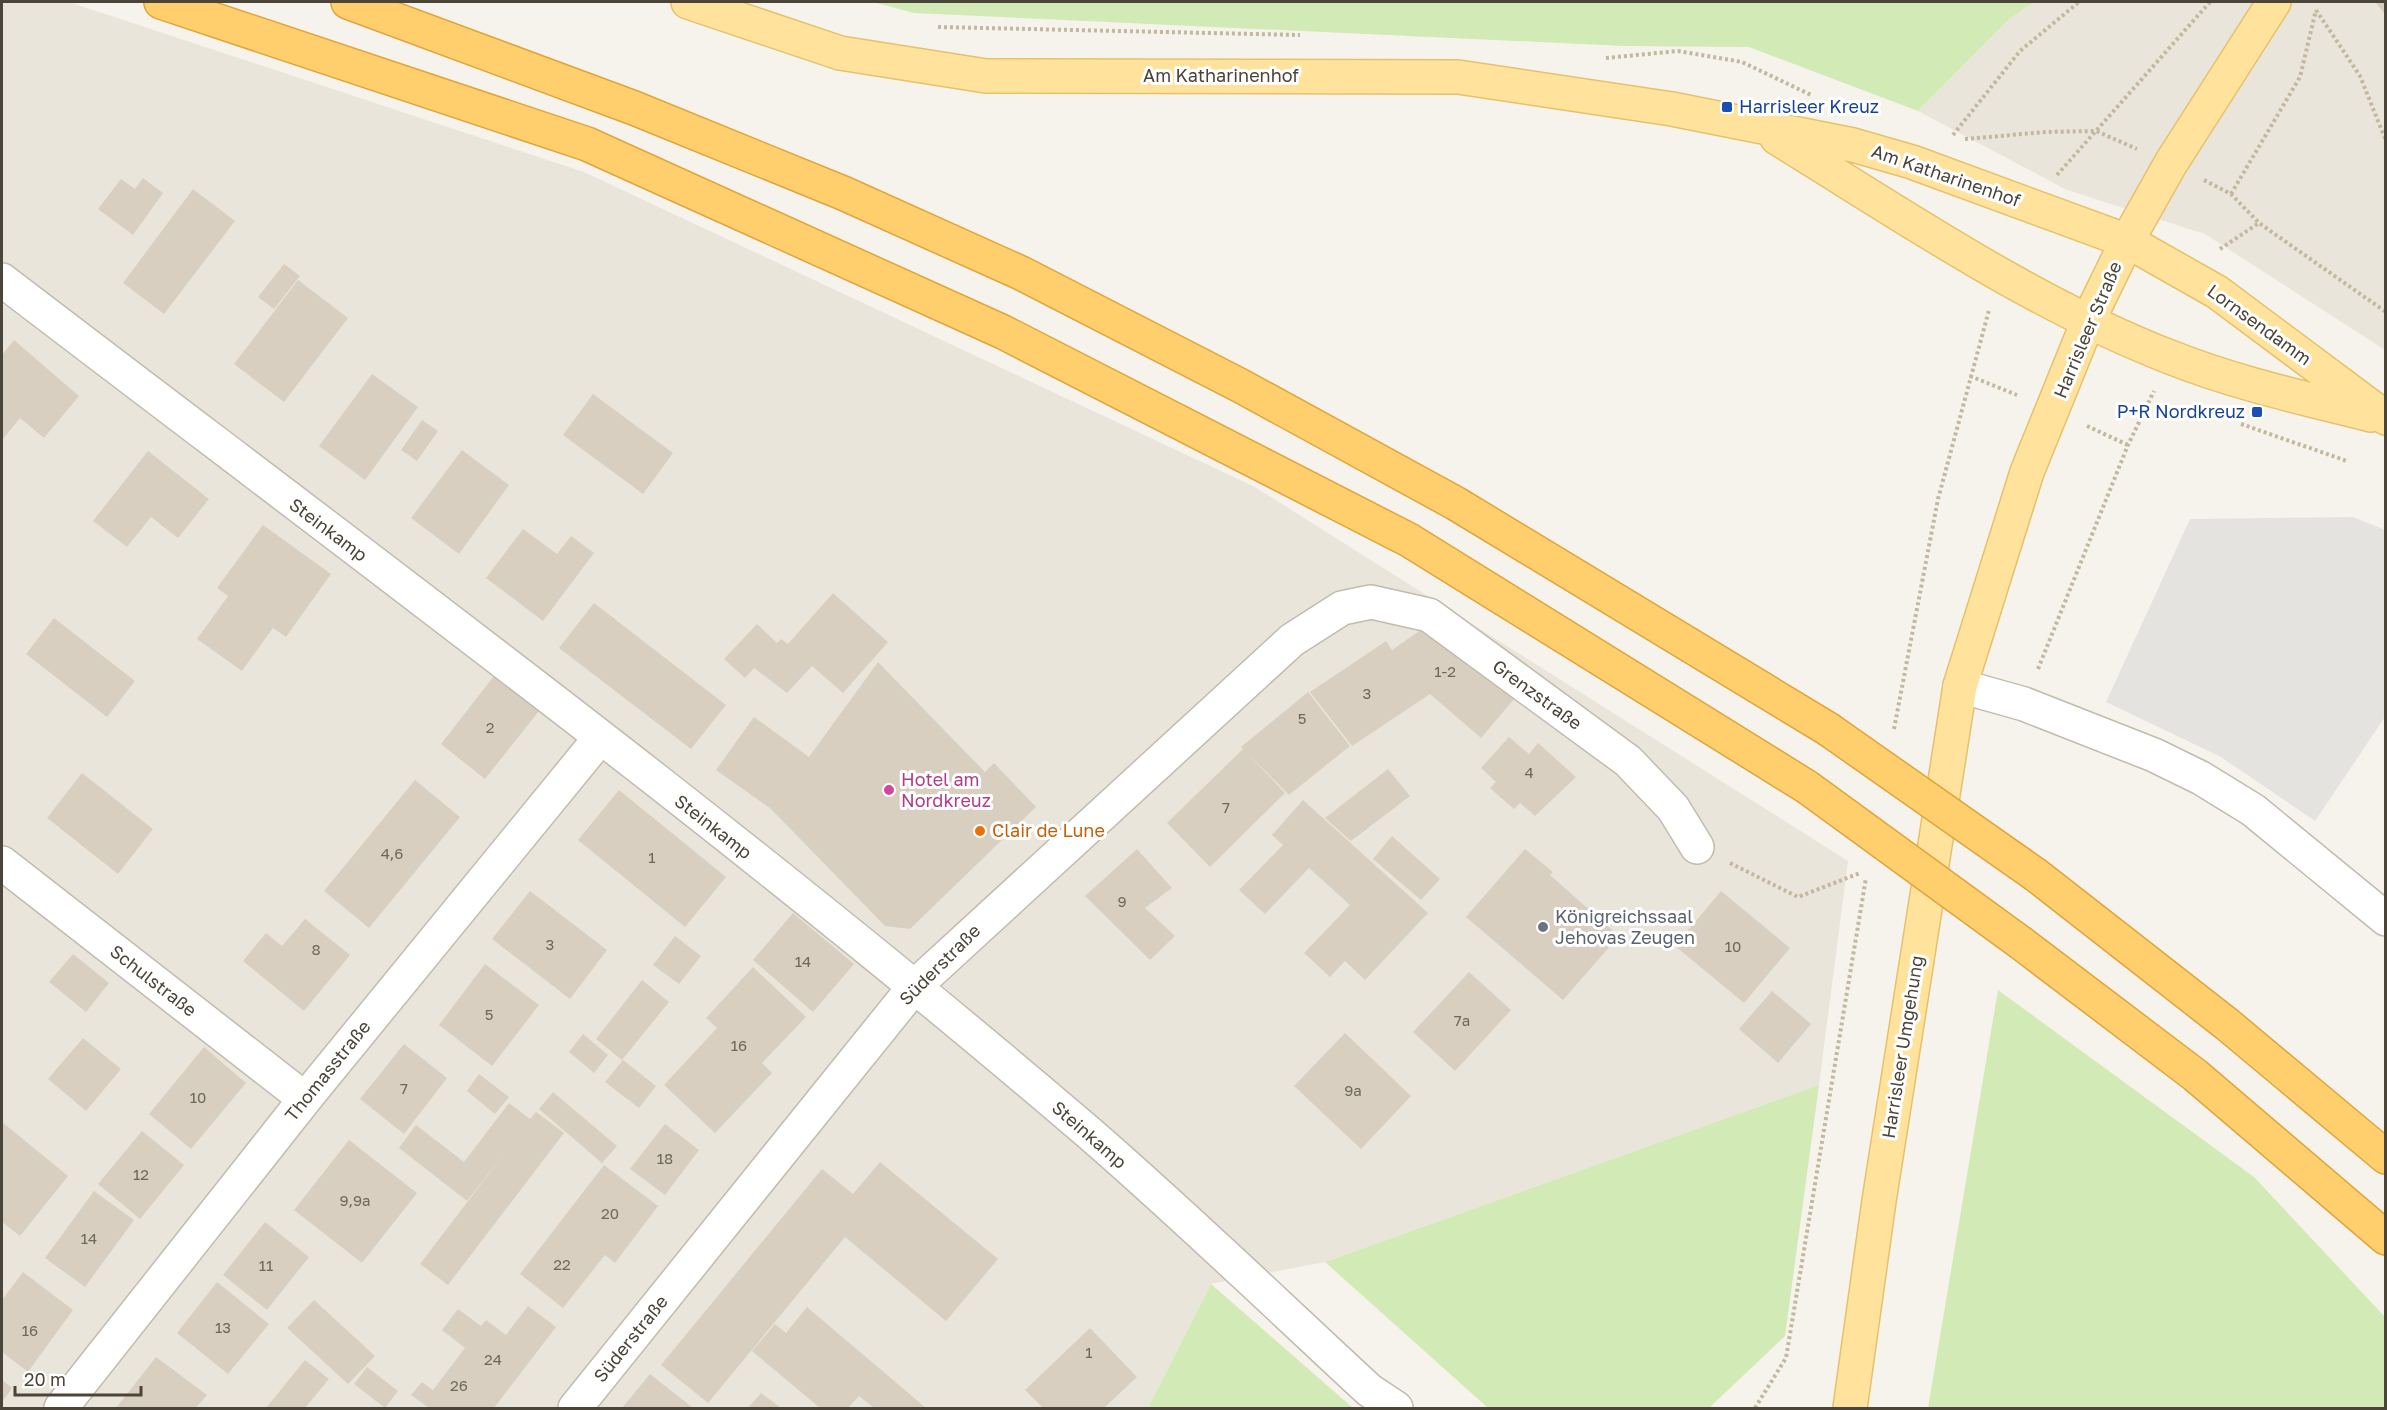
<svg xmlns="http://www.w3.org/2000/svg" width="2387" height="1410" viewBox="0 0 2387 1410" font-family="'Golos Text',sans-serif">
  <rect width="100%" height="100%" fill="#f6f3ec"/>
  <path fill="#eae5da" d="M2 2H69L584 172 1255 487 1848 861 1819 1085 1325 1262 1211 1284 1148 1408H2Z
    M2034 2H2385V350L2205 234 2067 190 1918 111 2008 20Z"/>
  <path fill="#d2eab5" d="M873 2H2034L2008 20 1918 111 1749 47 1624 46 914 13Z
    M1998 990 2254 1177 2385 1317V1408H1928Z
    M1819 1085 1785 1336 1709 1408H1488L1325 1262Z
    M1211 1284 1353 1408H1148Z"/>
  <path fill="#e5e3e0" d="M2353 517 2385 530V717L2315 821 2221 757 2106 702 2190 519Z"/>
  <path fill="#d8cfc1" d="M2375 2H2385V14Z
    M143 178 163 193 133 235 98 209 121 179 135 189Z
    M193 189 235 221 164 314 123 283Z
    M284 264 300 276 274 309 258 297Z
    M298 280 348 318 284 402 234 364Z
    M14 340 79 396 44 438 20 418 2 440V355Z
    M372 374 418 407 365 480 319 446Z
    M593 394 673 453 643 494 563 435Z
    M422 420 438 431 417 461 401 450Z
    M462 450 509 485 459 554 411 518Z
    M148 451 209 499 178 538 151 517 127 547 93 521Z
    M263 525 331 574 286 637 273 628 242 671 197 639 228 596 217 588Z
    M523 529 557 554 571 536 594 553 543 621 486 578Z
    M833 593 888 642 843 693 812 666 787 693 754 668 745 678 724 659 757 624 777 643 781 639 788 644Z
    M594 603 726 705 691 749 559 648Z
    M54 618 135 681 107 717 26 654Z
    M1428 625 1514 699 1481 738 1430 694 1352 746 1310 692 1386 641 1392 650Z
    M878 662 985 772 994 763 1036 807 910 929 885 926 771 809 716 770 754 717 809 757Z
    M494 676 539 711 485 779 441 744Z
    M1308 692 1350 746 1289 795 1245 751 1285 793 1210 867 1167 823 1243 749 1241 747Z
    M1509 737 1529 754 1538 743 1576 777 1535 816 1520 803 1514 809 1490 788 1496 782 1481 768Z
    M1388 769 1410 796 1351 841 1325 818Z
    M82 773 153 829 118 874 47 818Z
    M415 780 460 817 369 928 324 891Z
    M619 790 726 877 685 927 578 840Z
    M1303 800 1428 913 1365 980 1345 961 1330 977 1304 953 1350 905 1309 868 1265 914 1239 890 1283 845 1272 835Z
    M1392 836 1440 879 1421 900 1373 859Z
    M1137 849 1172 888 1145 908 1175 936 1150 960 1085 896Z
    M1525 849 1553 872 1550 875 1619 936 1563 1000 1466 917Z
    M530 891 607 950 570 999 492 939Z
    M1721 891 1790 948 1744 1003 1675 946Z
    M793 913 854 964 813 1012 753 960Z
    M305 919 350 955 304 1011 243 961 266 933 282 946Z
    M675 936 701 956 679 984 653 965Z
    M73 954 109 983 86 1012 49 982Z
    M485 964 539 1005 492 1066 439 1025Z
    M753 967 806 1017 762 1063 772 1073 715 1133 664 1085 717 1028 706 1018Z
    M1469 972 1511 1010 1455 1071 1413 1032Z
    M642 980 669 1002 622 1060 596 1039Z
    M1772 991 1811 1024 1778 1063 1739 1029Z
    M1345 1033 1411 1096 1361 1149 1294 1086Z
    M583 1034 608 1055 594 1073 569 1052Z
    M83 1038 121 1069 86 1111 48 1079Z
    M404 1044 447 1078 404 1134 360 1099Z
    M204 1047 246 1083 191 1149 149 1114Z
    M623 1060 656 1086 639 1108 605 1082Z
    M479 1074 509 1097 495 1114 467 1091Z
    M553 1092 617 1146 602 1163 539 1109Z
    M509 1103 530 1119 536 1112 564 1133 448 1285 420 1264 507 1150 467 1201 399 1148 416 1125 464 1162Z
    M2 1122 68 1176 20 1236 2 1222Z
    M665 1124 699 1150 665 1195 630 1169Z
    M142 1131 184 1165 140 1219 98 1184Z
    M349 1140 417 1193 362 1263 294 1210Z
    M880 1162 998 1259 946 1321 845 1237 708 1403 661 1365 822 1169 853 1194Z
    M604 1165 658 1206 615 1263 605 1255 563 1308 520 1274Z
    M94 1191 134 1220 85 1287 45 1258Z
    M265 1222 309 1257 267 1310 223 1275Z
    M23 1272 73 1310 28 1372 2 1352V1300Z
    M217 1282 269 1324 228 1374 177 1333Z
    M314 1300 375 1356 348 1384 287 1328Z
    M528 1306 556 1327 494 1408H429L411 1395 422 1382 433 1390 465 1348 442 1330 458 1309 481 1326 486 1320 506 1335Z
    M807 1307 926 1408H874L859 1396 848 1408H820L752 1351 775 1324 786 1333Z
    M1090 1328 1137 1377 1104 1408H1043L1025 1390Z
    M156 1357 207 1395 196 1408H116Z
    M305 1360 329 1379 305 1408H266Z
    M367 1367 398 1391 385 1408 354 1384Z
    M650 1374 693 1408H622Z
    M2 1380 12 1388 2 1402Z
    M761 1393 781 1408H748Z"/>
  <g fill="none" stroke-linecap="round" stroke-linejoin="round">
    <g stroke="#c2bbae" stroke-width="36">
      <path id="minor" d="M2 280C367 559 739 833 1088 1132 1184 1215 1276 1304 1369 1390L1396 1408
        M1960 686 2024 704 2154 755 2201 778 2253 810 2386 919
        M2 863 305 1099
        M61 1408 305 1099 600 738
        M575 1408 914 987 1292 640 1342 608 1371 602 1429 615 1628 761 1673 808 1697 847"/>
    </g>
    <g stroke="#e6c16a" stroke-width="36">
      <path id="major" d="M688 2 840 53 986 76 1458 77 1672 109 1853 145 1912 162 2127 241 2217 292 2386 418
        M1777 138C1904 216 2031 303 2170 357 2235 383 2304 398 2371 415
        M1850 1408 1879 1201 1960 686 2027 472 2089 319 2127 241 2171 163 2274 2"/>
    </g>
    <g stroke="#e0a43c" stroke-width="36">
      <path id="highway" d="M161 2 587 144 1003 332 1409 540 1807 787
        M348 2 634 108 843 193 1021 273 1241 386 1455 503 1828 729
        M2036 875 2228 1025 2386 1157
        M2021 943 2195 1075 2386 1238"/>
    </g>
    <path stroke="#c4b79f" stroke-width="4" stroke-dasharray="3 3" stroke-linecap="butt" d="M2316 10 2360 76 2386 141
      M938 27 1300 35
      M1606 58 1678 51 1742 62 1811 95
      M1953 135 2020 51 2079 2
      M1965 139 2046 132 2096 131 2137 149
      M2057 175 2210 2
      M2204 180 2231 194 2259 223 2386 312
      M2231 194 2300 77 2316 10
      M2220 249 2259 223
      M1970 376 2017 395
      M2241 424 2347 461
      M2087 426 2128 445
      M2038 669 2128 445 2154 391
      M1894 729 1938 499 1989 310
      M1730 863 1798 897 1860 873
      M1755 1408 1786 1358 1866 878"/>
    <use href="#minor" stroke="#fff" stroke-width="33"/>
    <use href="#major" stroke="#ffe39c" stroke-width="33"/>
    <use href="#highway" stroke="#ffcf6e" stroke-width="33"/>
    <g stroke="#e0a43c" stroke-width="36" stroke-linecap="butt">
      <path id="highway-bridge" d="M1828 729 2036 875
        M1807 787 2021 943"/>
    </g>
    <use href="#highway-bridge" stroke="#ffcf6e" stroke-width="33"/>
  </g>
  <g fill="#1a4fb4" stroke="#fff" stroke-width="2">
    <rect x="1721" y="101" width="12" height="12" rx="3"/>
    <rect x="2251" y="406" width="12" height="12" rx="3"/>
  </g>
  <circle fill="#d1479c" stroke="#fff" stroke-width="2" cx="889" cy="790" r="6"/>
  <circle fill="#e8710a" stroke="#fff" stroke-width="2" cx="980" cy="831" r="6"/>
  <circle fill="#6b7280" stroke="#fff" stroke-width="2" cx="1543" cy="927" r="6"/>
  <g text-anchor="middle" stroke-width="6" stroke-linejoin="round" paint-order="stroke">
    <g font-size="15" fill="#6e675b">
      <text x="1445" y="677">1-2</text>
      <text x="1367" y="699">3</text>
      <text x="1302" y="724">5</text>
      <text x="490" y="733">2</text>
      <text x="1529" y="778">4</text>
      <text x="1226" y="813">7</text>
      <text x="392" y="859">4,6</text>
      <text x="652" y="863">1</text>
      <text x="1122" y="907">9</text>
      <text x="550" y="950">3</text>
      <text x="1733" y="952">10</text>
      <text x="316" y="955">8</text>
      <text x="803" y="967">14</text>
      <text x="489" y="1020">5</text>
      <text x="1462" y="1026">7a</text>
      <text x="739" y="1051">16</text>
      <text x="404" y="1094">7</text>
      <text x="1353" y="1096">9a</text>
      <text x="198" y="1103">10</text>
      <text x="665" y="1164">18</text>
      <text x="141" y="1180">12</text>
      <text x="355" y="1206">9,9a</text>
      <text x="610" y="1219">20</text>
      <text x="89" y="1244">14</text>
      <text x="562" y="1270">22</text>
      <text x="266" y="1271">11</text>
      <text x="223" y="1333">13</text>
      <text x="30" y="1336">16</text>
      <text x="1089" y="1358">1</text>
      <text x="493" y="1365">24</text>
      <text x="459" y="1391">26</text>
    </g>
    <g font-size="18" fill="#4b4439" stroke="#fff">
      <text x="1221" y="82">Am Katharinenhof</text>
      <text transform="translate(1946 176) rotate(19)" y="6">Am Katharinenhof</text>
      <text transform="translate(2259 325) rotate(36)" y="6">Lornsendamm</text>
      <text transform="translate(2088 330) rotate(-67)" y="6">Harrisleer Straße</text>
      <text transform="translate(328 530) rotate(37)" y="6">Steinkamp</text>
      <text transform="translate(1537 695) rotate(36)" y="6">Grenzstraße</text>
      <text transform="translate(713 827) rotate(38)" y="6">Steinkamp</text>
      <text transform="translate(940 965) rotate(-45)" y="6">Süderstraße</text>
      <text transform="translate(153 981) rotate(38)" y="6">Schulstraße</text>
      <text transform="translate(1903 1047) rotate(-81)" y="6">Harrisleer Umgehung</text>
      <text transform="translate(328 1071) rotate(-51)" y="6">Thomasstraße</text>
      <text transform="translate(1089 1135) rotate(41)" y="6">Steinkamp</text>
      <text transform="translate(631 1339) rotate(-51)" y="6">Süderstraße</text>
    </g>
    <g font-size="18" fill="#164399" stroke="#fff" text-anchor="start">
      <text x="1739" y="113">Harrisleer Kreuz</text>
      <text x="2245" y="418" text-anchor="end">P+R Nordkreuz</text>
    </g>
    <g font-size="18" fill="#b23c85" stroke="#fff" text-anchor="start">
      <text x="901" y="786">Hotel am<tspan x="901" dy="21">Nordkreuz</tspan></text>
    </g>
    <g font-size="18" fill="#c56008" stroke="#fff" text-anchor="start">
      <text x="992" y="837">Clair de Lune</text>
    </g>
    <g font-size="18" fill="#5b616d" stroke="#fff" text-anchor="start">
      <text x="1555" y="923">Königreichssaal<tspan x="1555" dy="21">Jehovas Zeugen</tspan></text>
    </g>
  </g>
  <rect width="2387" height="1410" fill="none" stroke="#4b4439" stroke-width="6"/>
  <path d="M15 1386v9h126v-9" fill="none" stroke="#4b4439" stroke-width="3"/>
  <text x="24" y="1386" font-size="18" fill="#4b4439" stroke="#ffffff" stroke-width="4.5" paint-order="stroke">20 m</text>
</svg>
